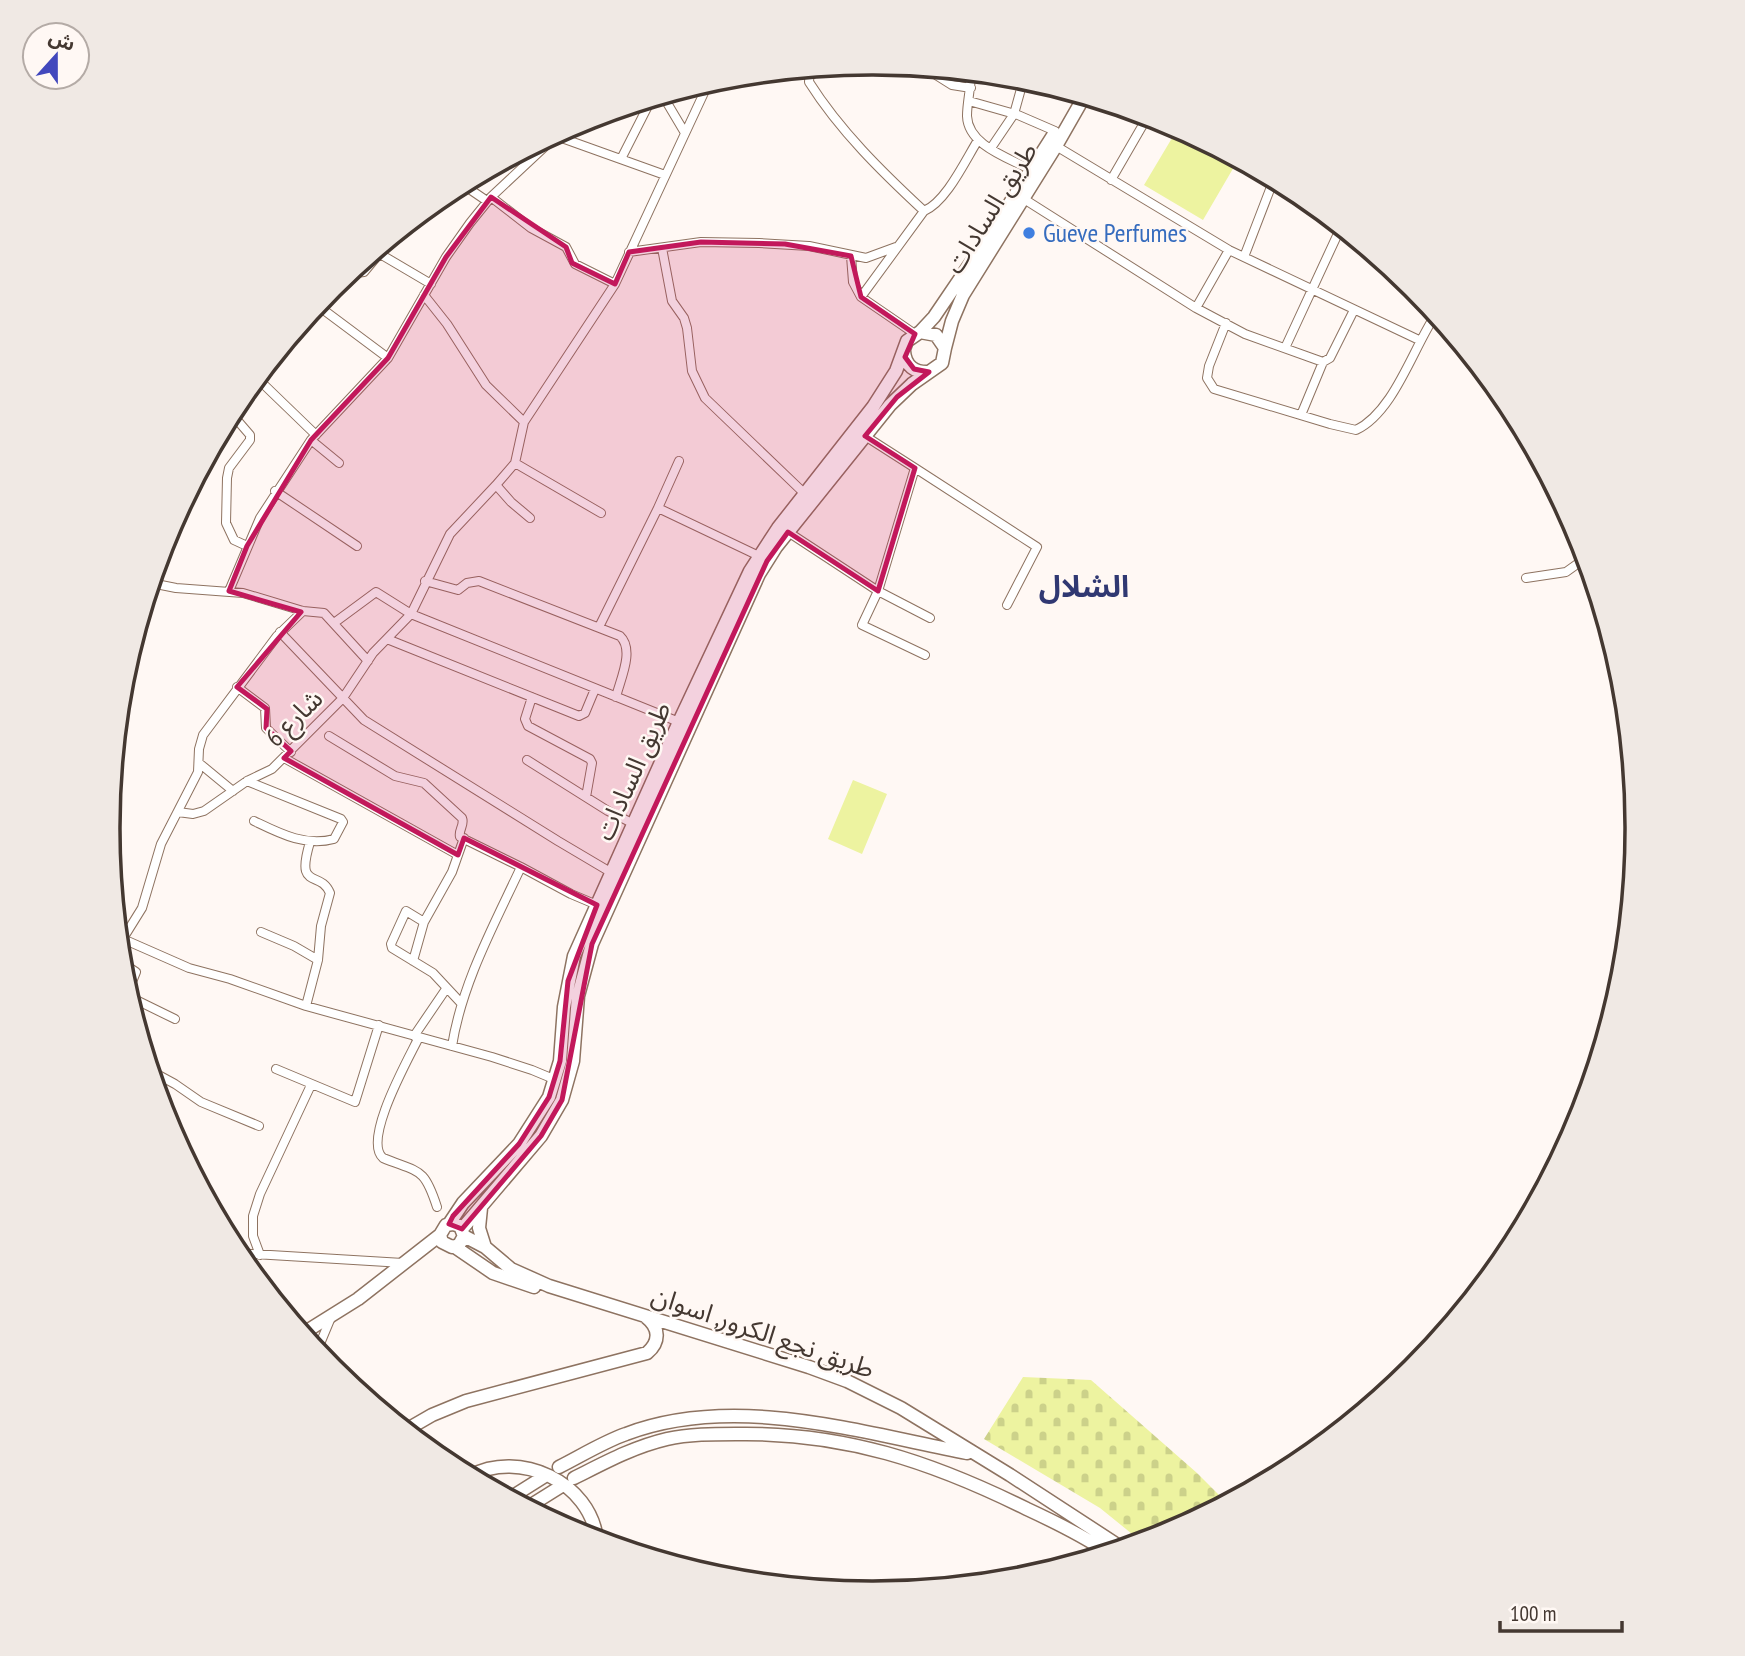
<svg xmlns="http://www.w3.org/2000/svg" width="1745" height="1656" viewBox="0 0 1745 1656" font-family="'PT Sans Narrow','Noto Sans Arabic',sans-serif">
  <defs>
    <pattern id="cemetery-stones" width="16" height="16" patternUnits="userSpaceOnUse" patternTransform="scale(1.75)"><rect width="16" height="16" fill="#edf3a0"/><path d="M2 7V4a2 2 0 0 1 4 0v3zM10 15v-3a2 2 0 0 1 4 0v3z" fill="#ccd18a"/></pattern>
  </defs>
  <rect width="100%" height="100%" fill="#fff8f4"/>
  <path fill="url(#cemetery-stones)" d="M1023 1377 1091 1380 1197 1473 1226 1502 1165 1535 1142 1542 1100 1508 984 1439Z"/>
  <path fill="#edf3a0" d="M1178 128 1238 160 1203 220 1144 185Z
    M853 780 887 794 862 854 828 839Z"/>
  <g fill="none" stroke-linecap="round" stroke-linejoin="round">
    <g stroke="#8e7361" stroke-width="10">
      <path id="street" d="M925 68 952 85 971 88
        M810 69 809 82C840 131 882 172 924 211
        M971 73C971 88 967 102 967 116 968 146 1010 158 1031 170
        M663 96 685 133
        M969 101 1018 115 1055 131
        M1056 146 1229 250 1419 340
        M531 147 541 150
        M991 148 1014 114 1024 78
        M621 159 651 100
        M1111 180 1148 116
        M462 184 487 201
        M491 197 531 228 566 247 575 264 615 284
        M1024 199 1196 308 1245 334 1323 362 1330 358 1354 310
        M662 248 672 301 684 318 687 328 692 371 705 398 805 494
        M375 251 431 284
        M629 252 701 242 759 243 809 246 866 258 896 247
        M851 256 853 282 861 297 915 334
        M1244 257 1274 179
        M348 274 364 272 379 254
        M424 295 447 324 486 385 524 422
        M861 297 924 211C946 202 965 161 978 140
        M317 305 388 358
        M1196 308 1229 250
        M1226 323 1209 366 1207 378 1214 389 1330 424 1356 430C1394 412 1413 348 1436 314
        M1285 348 1341 227
        M257 378 316 435
        M231 413 250 435V440L229 468 227 478 226 523 234 540 247 546
        M1301 415 1323 362
        M865 436 915 468 878 591 862 625 925 655
        M311 440 339 463
        M679 461 658 508 759 556
        M515 463 524 422 615 284 709 82
        M915 468 1037 547 1007 605
        M496 485 515 463 601 513
        M275 491 357 546
        M788 532 878 591 930 618
        M1526 578 1566 572 1580 562 1588 565
        M425 581 458 590 467 583 479 581 620 636C635 650 620 680 616 697
        M151 583 176 588 243 593 303 611 324 613 368 661
        M229 591 260 518 311 440 388 358 446 257 470 223 491 197 554 138 559 137 665 175
        M334 623 376 592 411 614 679 722
        M599 627 658 508
        M280 632 364 720 558 841 612 873
        M387 639 579 716 585 713 595 689
        M237 687 265 708 266 728 291 752
        M532 697 525 719 528 726 590 759 592 763 586 797
        M329 736 395 776 424 783 462 818C465 825 458 830 460 837L521 867
        M284 758 458 855
        M527 760 608 811 634 824
        M199 763 233 791
        M247 781 341 819 343 822 334 839C305 847 279 833 254 821
        M178 812 193 814 204 811 247 781 272 769 343 698 373 653 411 614 450 534 496 485 511 502 530 518
        M424 922 406 911 391 944 392 948 433 973 461 1003
        M261 932 294 946 318 960
        M123 939 189 968 230 979 306 1006 492 1057 532 1070 556 1080
        M119 945 142 908 161 844 198 772 199 749 203 735 277 636 303 611
        M413 961 424 922 452 872 464 838
        M121 962 136 972 127 994
        M127 994 130 997 175 1019
        M306 1006 318 960 321 926 330 893C320 869 295 892 310 842
        M414 1036 446 989
        M419 1037C409 1058 362 1140 383 1158 420 1173 424 1167 437 1207
        M452 1046C462 983 494 925 521 867L571 894 597 905
        M276 1069 355 1102 379 1025
        M151 1071 175 1084 201 1102 259 1126
        M236 1253 403 1263
        M260 1255 253 1236V1216L260 1194 311 1085
        M317 1351 332 1315"/>
    </g>
    <g stroke="#8e7361" stroke-width="15">
      <path id="primary" d="M920 332 934 317 987 239 1054 134
        M945 348 952 321 963 295 1056 146 1084 97
        M904 351C905 366 915 373 929 372
        M481 1208 479 1228 485 1247
        M449 1224 463 1203 519 1144 549 1097 560 1061 564 1007 574 956 679 722 750 571 778 528 873 407 896 371 907 341 920 332 936 335 945 348 942 363 912 384 890 405 776 547 759 574 592 944 578 996 573 1061 562 1100 541 1136 462 1229
        M464 1236 485 1247 511 1269 549 1286 809 1367 847 1381 901 1408 1010 1475 1122 1548
        M455 1247 493 1273 534 1287
        M302 1334 358 1299 440 1235 446 1225 453 1224 460 1226 464 1236 459 1245 452 1247 442 1242 440 1235
        M406 1430 432 1415 466 1401 647 1353C660 1342 660 1328 646 1317
        M559 1467C581 1456 603 1442 626 1434 734 1393 859 1432 967 1453
        M470 1476C519 1449 591 1482 597 1540
        M574 1478C604 1463 633 1447 667 1439 689 1434 713 1434 736 1434 844 1432 932 1462 1027 1509 1055 1522 1082 1535 1107 1552
        M510 1498 545 1476
        M528 1507 560 1487"/>
    </g>
    <use href="#street" stroke="#fff" stroke-width="8"/>
    <use href="#primary" stroke="#fff" stroke-width="12"/>
  </g>
  <path fill="#c2185b" fill-opacity="0.2" stroke="#c2185b" stroke-width="5" stroke-linejoin="round" d="M491 197 566 247 572 263 615 284 629 252 701 242 785 244 851 256 861 297 915 334 905 357 914 369 929 372 897 397 865 436 915 468 878 591 788 532 767 561 592 944 562 1100 541 1136 462 1229 449 1224 453 1216 519 1144 549 1097 560 1061 568 981 597 905 464 838 458 855 284 758 291 751 266 728 267 709 237 687 301 612 229 591 247 546 311 440 388 358 446 257Z"/>
  <circle fill="#3f7fe0" stroke="#fff8f4" stroke-width="2.5" cx="1029" cy="233" r="7"/>
  <g text-anchor="middle" stroke-width="5" stroke-linejoin="round" paint-order="stroke">
    <g font-size="26" fill="#443831" stroke="#fff8f4">
      <text transform="translate(991 208) rotate(-58)" y="9">طريق السادات</text>
      <text transform="translate(294 718) rotate(-45)" y="9">شارع 6</text>
      <text transform="translate(633 771) rotate(-66)" y="9">طريق السادات</text>
      <text transform="translate(763 1332) rotate(19)" y="9">طريق نجع الكرور, اسوان</text>
    </g>
    <g font-size="26" fill="#366cbe" stroke="#fff8f4" text-anchor="start">
      <text x="1043" y="242">Gueve Perfumes</text>
    </g>
    <g font-size="30" font-weight="bold" fill="#303872" stroke="#fff8f4">
      <text x="1084" y="597">الشلال</text>
    </g>
  </g>
  <path d="M0 0H1745V1656H0ZM872 75H873A752 752 0 0 1 1625 827V829A752 752 0 0 1 873 1581H872A752 752 0 0 1 120 829V827A752 752 0 0 1 872 75Z" fill="#f0e9e4" fill-rule="evenodd"/>
  <path fill="none" stroke="#443831" stroke-width="3.5" d="M872 75H873A752 752 0 0 1 1625 827V829A752 752 0 0 1 873 1581H872A752 752 0 0 1 120 829V827A752 752 0 0 1 872 75Z"/>
  <g transform="translate(56 56) rotate(21)"><circle r="33" fill="#fff8f4" stroke="#b4aba6" stroke-width="2"/>
  <path d="M0-5L12 26L0 18L-12 26Z" fill="#4248bd"/>
  <text y="-10" font-size="19" font-weight="bold" text-anchor="middle" fill="#443831">ش</text>
  </g>
  <path d="M1500 1621v10h122v-10" fill="none" stroke="#443831" stroke-width="3.5"/>
  <text x="1510" y="1621" font-size="21" fill="#443831" stroke="#fff8f4" stroke-width="5" paint-order="stroke">100 m</text>
</svg>
